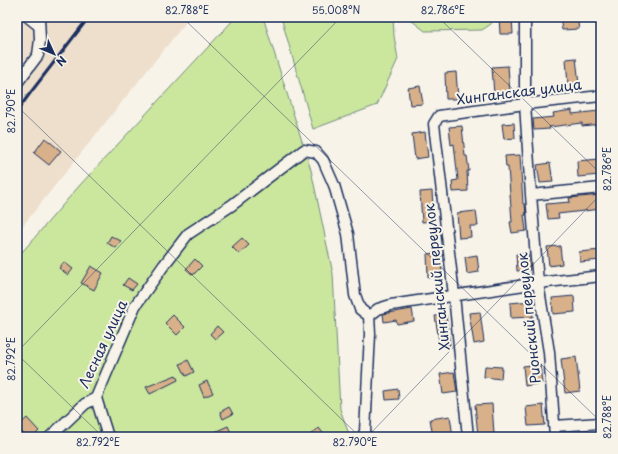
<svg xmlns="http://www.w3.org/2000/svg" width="618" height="454" viewBox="0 0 618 454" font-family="'Playpen Sans',sans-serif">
  <rect width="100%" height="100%" fill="#f7f3e8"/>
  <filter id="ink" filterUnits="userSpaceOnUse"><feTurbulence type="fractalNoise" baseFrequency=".025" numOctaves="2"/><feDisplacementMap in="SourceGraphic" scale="8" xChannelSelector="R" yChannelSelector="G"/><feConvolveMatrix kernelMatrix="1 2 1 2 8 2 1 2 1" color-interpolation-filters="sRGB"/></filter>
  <g filter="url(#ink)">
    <path fill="#eedfcc" d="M17 17H190L17 233Z"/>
    <path fill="#cbe79e" stroke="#738b7e" d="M236 17H263L311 170 333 274 340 409 350 437H17V258L80 185Z
      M281 17H393L394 36 398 59 377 105 313 129Z
      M407 17H495L491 24 482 30 425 31Z"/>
    <path fill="#d8b089" stroke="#1b2f5e" d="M499 17H512L513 34H500Z
      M560 17H577L579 29 562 30Z
      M576 58 579 84 568 85 566 59Z
      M508 66 510 93 494 95 492 67Z
      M456 72 458 99H446L445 73Z
      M420 86 423 104 410 105 408 88Z
      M572 110V114L599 111 600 124 582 126V123L549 127 550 129 534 130 533 119 554 117 553 113Z
      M514 123 515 138 504 139 502 124Z
      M462 126 465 156H467L469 171H467L468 191 453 192 452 181 458 180 454 144 451 145 449 127Z
      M425 132 428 157 415 159 412 134Z
      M45 138 61 151 49 165 34 153Z
      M520 155 523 204H525L526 215H524L526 231 512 233 510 222H512L508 167H506L505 156Z
      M599 159 600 175 578 177 577 161Z
      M550 163 553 182 540 183 537 165Z
      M432 191 434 221 422 222 420 192Z
      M601 195V209L558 214 559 218 548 219 546 204 570 202 569 198Z
      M476 211 478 226H470L471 237 459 238 457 213Z
      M111 236 121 241 116 248 107 243Z
      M242 238 249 245 239 254 232 247Z
      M560 246 562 264 549 266 547 247Z
      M601 250V260L580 262 579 252Z
      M441 253 442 277 428 278 427 254Z
      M528 253 530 270 517 271 516 254Z
      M477 255 479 272 467 274 465 257Z
      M195 259 202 266 193 275 186 269Z
      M64 262 73 269 68 275 59 268Z
      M91 266 103 273 94 290 81 283Z
      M128 278 137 284 132 290 123 285Z
      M574 296 575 312 553 314 552 298Z
      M531 301 533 317 511 318 510 303Z
      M412 309 414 321 397 324 396 320 384 322 383 314Z
      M480 312 484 342 474 344 469 313Z
      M173 315 185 327 177 335 165 323Z
      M446 315 450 345 440 347 435 316Z
      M217 326 223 332 215 339 210 334Z
      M576 357 580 391 565 393 561 359Z
      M188 360 194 372 186 376 180 364Z
      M540 364 542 383 525 386 523 366Z
      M485 366 502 367 501 379 484 377Z
      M454 372 457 392 443 394 440 374Z
      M176 375 178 380 150 394 146 387Z
      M207 381 213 393 204 397 199 385Z
      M398 389 399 399 386 400 385 391Z
      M492 404 494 434 478 436 475 405Z
      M543 405 545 425 528 426 526 407Z
      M229 407 233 414 223 419 220 412Z
      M450 416 453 437H433L430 419Z
      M27 418 39 431 33 437H27L17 427Z
      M228 426 233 437H204Z
      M319 428 326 437H307Z"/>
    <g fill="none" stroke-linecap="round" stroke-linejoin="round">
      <g stroke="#1b2f5e" stroke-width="13">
        <path id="minor" d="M28 17 38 25
          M525 17V104L531 195 538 283 549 352 555 437
          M17 83 38 55 40 40 39 17
          M531 195 601 188
          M96 398 108 437
          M554 426 601 423
          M50 437 85 404 96 398 135 306 164 265 188 234 232 205 304 150 316 152 323 160 334 185 348 234 355 295 360 309 369 316
          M362 437 365 432 370 334 369 316 378 309 391 305 538 283 601 276
          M468 437 454 295 434 124 439 116 525 104 601 96"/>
      </g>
      <use href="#minor" stroke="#f7f3e8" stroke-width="10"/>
      <path stroke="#1b2f5e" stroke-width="3" d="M17 111 31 92 89 17"/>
    </g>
  </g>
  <path fill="none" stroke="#1b2f5e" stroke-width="1" stroke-opacity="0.45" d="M182 17 601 422M438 17 601 174M17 106 360 437M17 352 341 17M17 354 103 437M367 437 601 194"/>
  <g text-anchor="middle" stroke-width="4" stroke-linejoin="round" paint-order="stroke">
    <g font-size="14" fill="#1b2f5e" stroke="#f7f3e8">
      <text transform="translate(519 92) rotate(-7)" y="5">Хинганская улица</text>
      <text transform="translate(437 277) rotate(-96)" y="5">Хинганский переулок</text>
      <text transform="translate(529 318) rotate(-96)" y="5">Рионский переулок</text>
      <text transform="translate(103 344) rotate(-65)" y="5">Лесная улица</text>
    </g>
  </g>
  <rect width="618" height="454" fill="none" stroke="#f7f3e8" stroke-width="44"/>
  <g transform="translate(54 54) rotate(134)" stroke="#f7f3e8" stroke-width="3" paint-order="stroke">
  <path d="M0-3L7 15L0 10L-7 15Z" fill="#1b2f5e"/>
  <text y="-6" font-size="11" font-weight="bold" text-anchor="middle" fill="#1b2f5e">N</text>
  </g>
  <rect x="22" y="22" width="574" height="410" fill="none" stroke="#1b2f5e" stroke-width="1.5"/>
  <g font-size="10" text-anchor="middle" fill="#1b2f5e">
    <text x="187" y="14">82.788°E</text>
    <text x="336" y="14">55.008°N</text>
    <text x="443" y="14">82.786°E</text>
    <text transform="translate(11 111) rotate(-90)" y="4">82.790°E</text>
    <text transform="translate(607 169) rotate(-90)" y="4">82.786°E</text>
    <text transform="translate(11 359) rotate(-90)" y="4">82.792°E</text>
    <text transform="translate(607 417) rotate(-90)" y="4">82.788°E</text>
    <text x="98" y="446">82.792°E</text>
    <text x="355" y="446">82.790°E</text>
  </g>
</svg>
